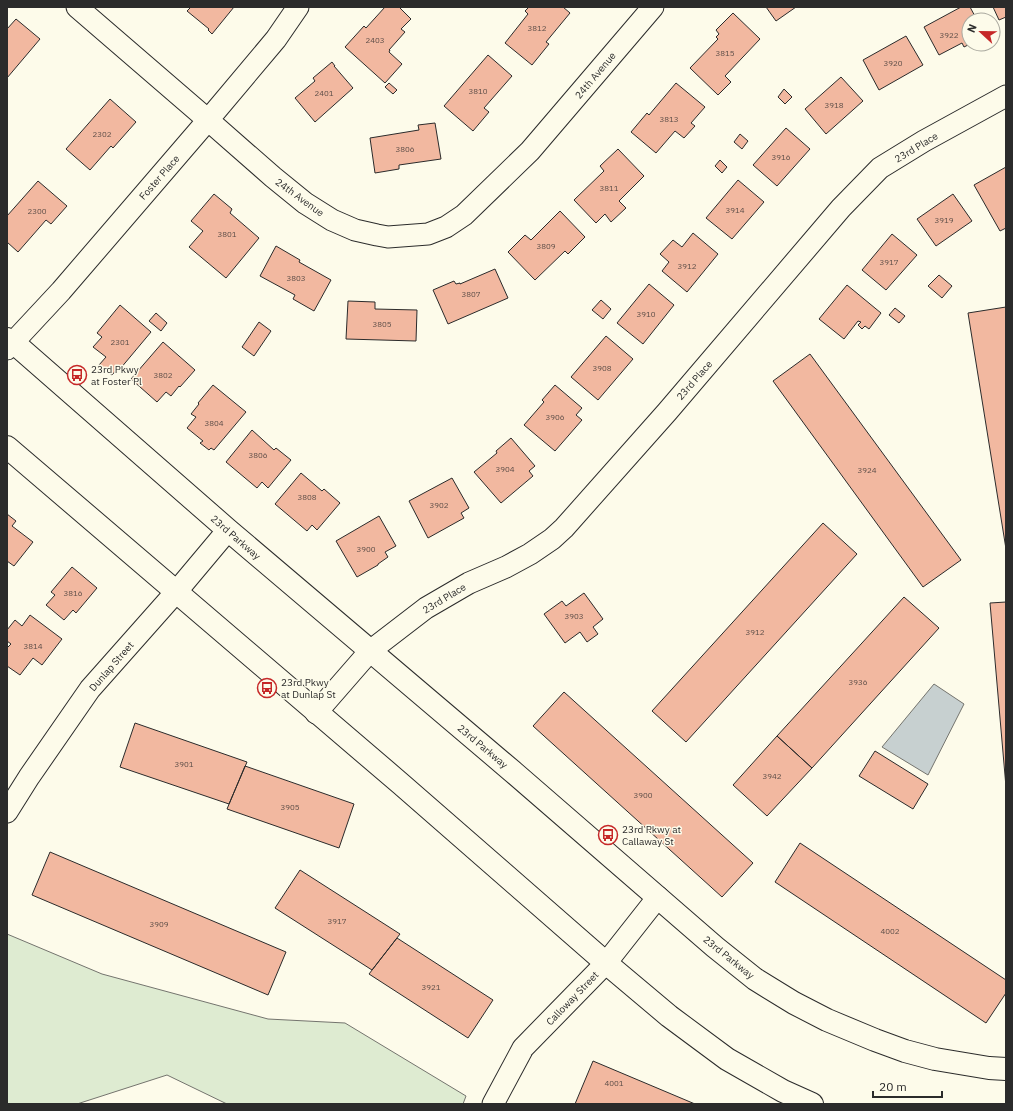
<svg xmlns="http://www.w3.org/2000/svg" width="1013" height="1111" viewBox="0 0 1013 1111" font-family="'IBM Plex Sans',sans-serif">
  <rect width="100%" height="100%" fill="#fdfbea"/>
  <path fill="#deebd1" stroke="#74746e" d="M7 934 102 974 268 1019 345 1023 466 1096 463 1104H227L167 1075 77 1104H7Z"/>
  <path fill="#c7d0d0" stroke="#74746e" d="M934 684 964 704 928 775 882 747Z"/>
  <path fill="#f2b8a0" stroke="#2b2b2b" d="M191 7H234L212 34 208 30 209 29 187 11Z
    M385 7H399L411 19 401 29 405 32 389 50H390L389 52 402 64 385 83 345 47 364 26 366 28Z
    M529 7H563L570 13 546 42 549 44 532 65 505 43 528 14 525 11Z
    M766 7H796L776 21Z
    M961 7H970L977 20H969V44H970L964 47 962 43 939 55 924 27Z
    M993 7H1006V17L999 20Z
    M733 13 760 39 725 76 731 82 718 95 690 68 718 39 716 37 719 34 716 30Z
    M16 19 40 39 7 78V29Z
    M906 36 923 65 879 90 863 60Z
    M488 55 512 76 484 108 489 112 473 131 444 106Z
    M332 62 335 66H334L353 88 315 122 295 98 315 81 313 78Z
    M841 77 863 101 826 134 805 109Z
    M389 83 397 90 393 94 385 87Z
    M676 83 705 107 691 123 695 126 684 138 675 131 656 153 631 132 647 113 649 115Z
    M784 89 792 97 785 104 778 97Z
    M110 99 136 122 113 148 111 146 90 170 66 149Z
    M435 123 441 159 399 165V169L375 173 370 138 419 130 418 125Z
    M786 128 810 149 777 186 753 165Z
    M740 134 748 141 742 149 734 142Z
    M618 149 644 176 619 201 626 208 611 222 605 214 596 223 574 200 604 171 600 166Z
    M720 160 727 167 722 173 715 166Z
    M1006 167V228L1000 231 974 185Z
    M738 180 764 202 732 239 706 218Z
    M38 181 67 206 51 224 46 220 18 252 7 242V216Z
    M214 194 232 209 230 213 259 238 226 278 189 247 203 231 191 221Z
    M953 194 972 221 936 246 917 219Z
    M560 211 585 237 568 254 565 251 535 280 508 252 525 235 531 240Z
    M693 233 718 254 687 292 662 271 669 262 660 254 673 240 682 247Z
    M892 234 917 255 886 290 862 270Z
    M276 246 300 260 299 262 331 280 314 311 293 299 295 295 260 276Z
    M495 269 508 298 448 324 433 290 454 281 456 284 460 283V284Z
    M939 275 952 286 942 298 928 286Z
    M649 284 674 305 643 344 617 323Z
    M847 285 881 313 869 329 865 326 862 329 858 325 861 322 858 321 844 339 819 319Z
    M601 300 611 309 603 319 592 310Z
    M348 301 375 302V309L417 310 416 341 346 339Z
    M120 305 151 332 120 369 118 368 112 375 99 365 106 357 93 347 102 337 97 333Z
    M1006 307V549L968 313Z
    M895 308 905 316 899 323 889 315Z
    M156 313 167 323 161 331 149 321Z
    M259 322 271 331 254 356 242 347Z
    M606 336 633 359 598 400 571 377Z
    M163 342 195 370 180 387 179 386 171 396 166 392 157 402 131 379Z
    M810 354 961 560 923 587 773 381Z
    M213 385 246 412 214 450 211 448 209 450 200 443 203 441 187 428 196 417 191 414 199 404 198 403Z
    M555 385 582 408 576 415 582 420 555 451 524 425 544 402 542 400Z
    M252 430 274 450 276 448 291 460 268 488 262 482 257 488 226 462Z
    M511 438 535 466 529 471 533 476 501 503 474 472 497 453 496 451Z
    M301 473 322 491 324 489 340 503 317 530 312 525 307 531 275 504Z
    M452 478 469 508 461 513 464 518 428 538 409 501Z
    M7 514 16 521 12 526 33 542 14 566 7 561Z
    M379 516 396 546 385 552 388 557 378 564V565L357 577 336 541Z
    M823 523 857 554 686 742 652 711Z
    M72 567 97 588 76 613 73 610 64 620 46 605 55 595 51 592Z
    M584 593 603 619 593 627 598 634 587 642 580 632 565 643 544 614 562 601 566 606Z
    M904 597 939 628 812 768 777 736Z
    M1006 602V787L990 603Z
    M30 615 62 639 42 665 33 658 20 675 7 666V648L11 644 7 641V630L15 620 22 626Z
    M564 692 753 863 722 897 533 726Z
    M135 723 247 762 229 804 120 767Z
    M777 736 812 768 767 816 733 785Z
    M875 751 928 784 913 809 859 776Z
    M245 766 354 804 339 848 227 809Z
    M800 843 1006 980V993L986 1023 775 882Z
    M50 852 286 952 268 995 32 895Z
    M300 870 400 934 372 970 275 908Z
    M397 938 493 1000 468 1038 369 974Z
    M593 1061 695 1104H575Z"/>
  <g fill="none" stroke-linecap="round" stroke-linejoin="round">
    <g stroke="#2b2b2b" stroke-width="23">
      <path id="minor" d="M77 7 208 120 273 177 305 203 332 220 355 230 377 235 388 237 428 234 446 227 464 215 530 151 653 7
        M7 349 61 291 208 120 276 39 298 7
        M316 713 370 651 426 608 469 583 506 567 530 554 552 539 564 528 667 412 841 208 880 168 924 141 1006 96
        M7 812 29 777 90 689 176 592 228 530
        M493 1104 523 1048 606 963 658 897"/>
    </g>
    <g stroke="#2b2b2b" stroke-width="24">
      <path id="tertiary" d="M7 339 13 342 228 530 512 771 715 947 755 979 794 1003 827 1020 875 1040 905 1051 935 1059 989 1068 1006 1069
        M7 447 401 784 606 963 669 1016 727 1059 783 1091 812 1104"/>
    </g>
    <use href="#minor" stroke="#fdfbea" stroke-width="21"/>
    <use href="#tertiary" stroke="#fdfbea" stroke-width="22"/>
  </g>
  <defs>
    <g id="bus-ring" transform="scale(1)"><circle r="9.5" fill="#fdfbea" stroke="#c62828" stroke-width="1.5"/><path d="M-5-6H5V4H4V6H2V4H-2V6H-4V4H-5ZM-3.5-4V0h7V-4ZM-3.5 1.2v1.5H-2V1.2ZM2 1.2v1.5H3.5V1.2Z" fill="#c62828"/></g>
  </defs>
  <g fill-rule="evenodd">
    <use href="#bus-ring" x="77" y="375"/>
    <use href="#bus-ring" x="267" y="688"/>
    <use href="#bus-ring" x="608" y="835"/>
  </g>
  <g text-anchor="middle" stroke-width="3" stroke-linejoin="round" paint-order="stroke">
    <g font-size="8" fill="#5d4e48">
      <text x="537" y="31">3812</text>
      <text x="949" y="38">3922</text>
      <text x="375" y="43">2403</text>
      <text x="725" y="56">3815</text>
      <text x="893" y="66">3920</text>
      <text x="478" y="94">3810</text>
      <text x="324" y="96">2401</text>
      <text x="834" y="108">3918</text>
      <text x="669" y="122">3813</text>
      <text x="102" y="137">2302</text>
      <text x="405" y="152">3806</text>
      <text x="781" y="160">3916</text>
      <text x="609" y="191">3811</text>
      <text x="735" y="213">3914</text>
      <text x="37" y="214">2300</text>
      <text x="944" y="223">3919</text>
      <text x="227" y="237">3801</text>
      <text x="546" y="249">3809</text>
      <text x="889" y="265">3917</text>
      <text x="687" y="269">3912</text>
      <text x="296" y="281">3803</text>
      <text x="471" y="297">3807</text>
      <text x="646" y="317">3910</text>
      <text x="382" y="327">3805</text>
      <text x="120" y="345">2301</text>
      <text x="602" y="371">3908</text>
      <text x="163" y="378">3802</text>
      <text x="555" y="420">3906</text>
      <text x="214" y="426">3804</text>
      <text x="258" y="458">3806</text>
      <text x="505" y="472">3904</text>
      <text x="867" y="473">3924</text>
      <text x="307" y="500">3808</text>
      <text x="439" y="508">3902</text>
      <text x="366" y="552">3900</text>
      <text x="73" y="596">3816</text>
      <text x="574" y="619">3903</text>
      <text x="755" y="635">3912</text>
      <text x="33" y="649">3814</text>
      <text x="858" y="685">3936</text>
      <text x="184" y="767">3901</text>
      <text x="772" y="779">3942</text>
      <text x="643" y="798">3900</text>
      <text x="290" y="810">3905</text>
      <text x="337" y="924">3917</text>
      <text x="159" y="927">3909</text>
      <text x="890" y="934">4002</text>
      <text x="431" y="990">3921</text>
      <text x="614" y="1086">4001</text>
    </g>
    <g font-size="10" fill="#2b2b2b" stroke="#fdfbea">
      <text transform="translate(595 75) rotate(-50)" y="4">24th Avenue</text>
      <text transform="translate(916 147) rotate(-31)" y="4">23rd Place</text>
      <text transform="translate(159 177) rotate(-49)" y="4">Foster Place</text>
      <text transform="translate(300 197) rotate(36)" y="4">24th Avenue</text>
      <text transform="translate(694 380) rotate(-49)" y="4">23rd Place</text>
      <text transform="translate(236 537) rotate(41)" y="4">23rd Parkway</text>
      <text transform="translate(444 598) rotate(-31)" y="4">23rd Place</text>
      <text transform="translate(111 666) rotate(-49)" y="4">Dunlap Street</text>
      <text transform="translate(483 746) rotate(40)" y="4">23rd Parkway</text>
      <text transform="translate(729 957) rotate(39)" y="4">23rd Parkway</text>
      <text transform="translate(572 998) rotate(-46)" y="4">Calloway Street</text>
    </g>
    <g font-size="10" fill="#2b2b2b" stroke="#fdfbea" text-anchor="start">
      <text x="91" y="373">23rd Pkwy<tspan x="91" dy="12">at Foster Pl</tspan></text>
      <text x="281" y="686">23rd Pkwy<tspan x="281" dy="12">at Dunlap St</tspan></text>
      <text x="622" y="833">23rd Pkwy at<tspan x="622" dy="12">Callaway St</tspan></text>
    </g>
  </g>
  <rect width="1013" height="1111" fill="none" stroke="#2b2b2b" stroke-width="16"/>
  <g transform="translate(981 32) rotate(292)"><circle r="19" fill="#fdfbea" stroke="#a9a89e"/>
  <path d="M0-3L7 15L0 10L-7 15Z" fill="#c62828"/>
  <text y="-6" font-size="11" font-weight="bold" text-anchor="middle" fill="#2b2b2b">N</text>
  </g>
  <path d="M873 1091v6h69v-6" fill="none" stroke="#2b2b2b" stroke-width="2"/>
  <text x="879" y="1091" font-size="12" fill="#2b2b2b" stroke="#fdfbea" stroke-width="3" paint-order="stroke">20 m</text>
</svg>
